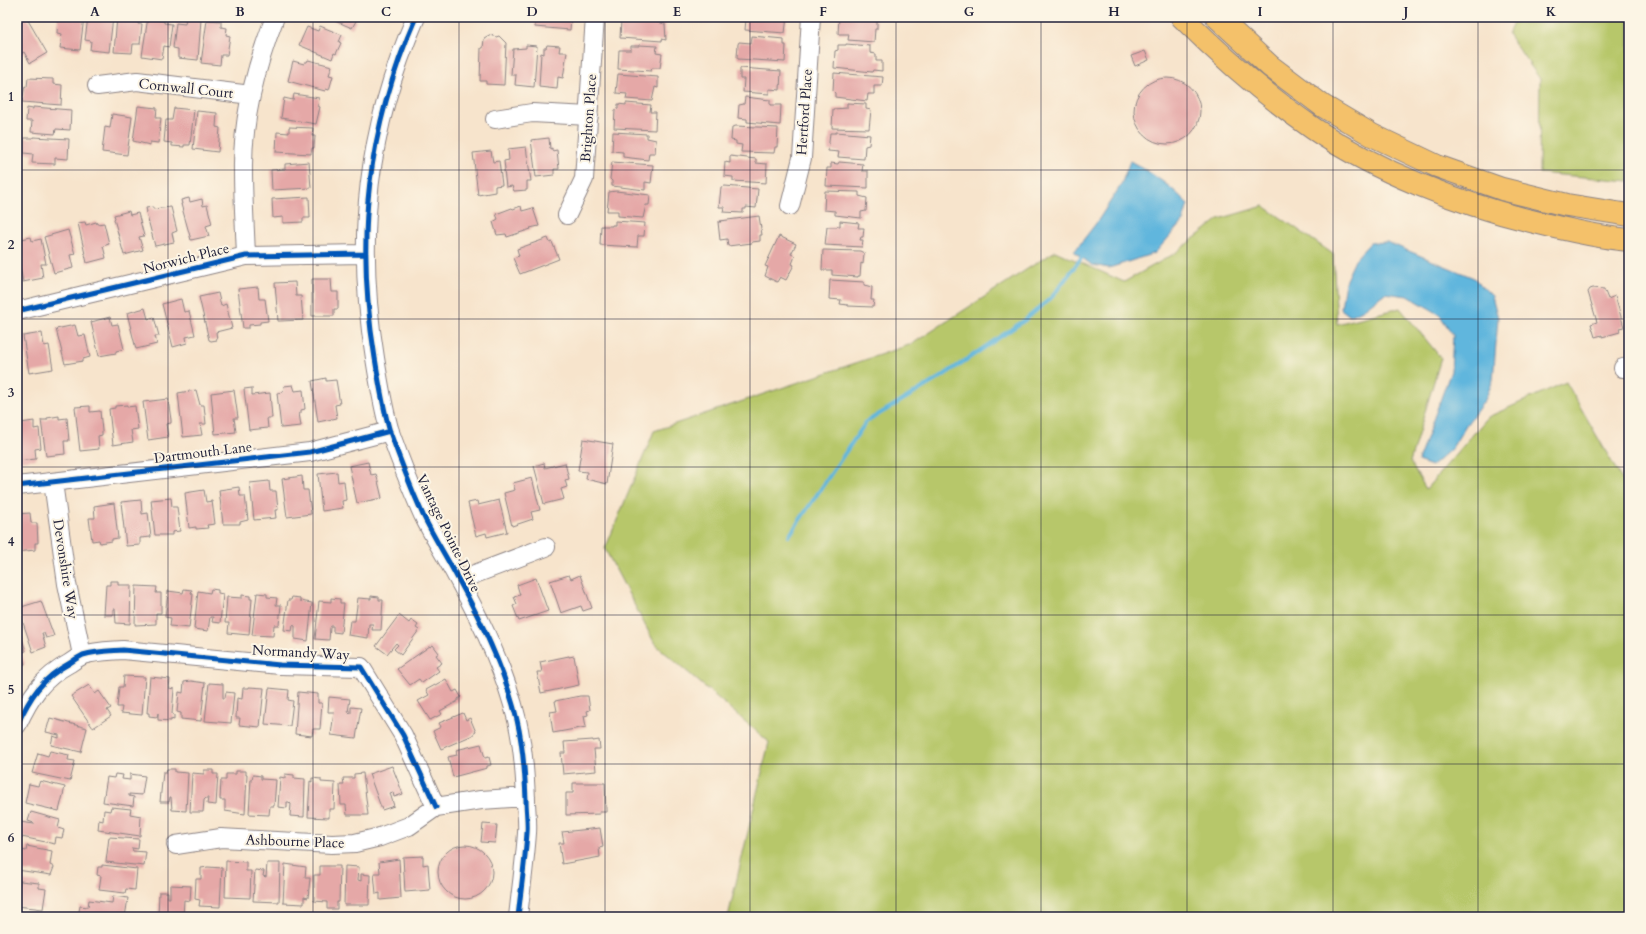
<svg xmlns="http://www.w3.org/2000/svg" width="1646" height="934" viewBox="0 0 1646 934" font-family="Cardo,serif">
  <rect width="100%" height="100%" fill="#fcf5e5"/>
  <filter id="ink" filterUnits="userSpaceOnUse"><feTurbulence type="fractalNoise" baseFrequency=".025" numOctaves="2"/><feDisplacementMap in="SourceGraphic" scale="8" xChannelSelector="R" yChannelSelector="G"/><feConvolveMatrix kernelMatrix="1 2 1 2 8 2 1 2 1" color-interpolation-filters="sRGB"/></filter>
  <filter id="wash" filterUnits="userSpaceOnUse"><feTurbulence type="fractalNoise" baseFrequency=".012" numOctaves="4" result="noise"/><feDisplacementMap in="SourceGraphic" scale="16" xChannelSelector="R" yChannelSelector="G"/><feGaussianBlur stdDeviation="0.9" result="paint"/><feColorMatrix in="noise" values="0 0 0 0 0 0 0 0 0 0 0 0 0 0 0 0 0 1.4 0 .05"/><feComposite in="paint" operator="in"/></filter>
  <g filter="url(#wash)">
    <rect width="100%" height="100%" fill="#f7e4cc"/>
    <path fill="#b7c76a" stroke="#6c7452" d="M1516 17H1629V181L1539 173 1540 79 1508 34Z
      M1264 206 1333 254 1337 324 1400 308 1441 358 1410 462 1426 489 1488 417 1566 382 1629 492V917H728L769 742 655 644 605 549 654 431 912 344 1055 251 1124 282 1174 254 1219 219Z"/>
    <path fill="#60b6dd" stroke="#416c8c" d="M1130 161C1152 173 1171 186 1188 204L1183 221 1155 253 1109 268 1092 265 1074 252 1097 222 1121 185Z
      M1387 242 1474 278 1492 296 1498 318 1493 380 1485 400 1466 425 1452 448 1432 466 1418 461 1451 371 1453 335 1439 314 1408 296 1385 293 1364 309 1350 316 1341 309 1345 282 1356 258 1370 243Z"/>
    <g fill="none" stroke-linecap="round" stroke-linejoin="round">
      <path stroke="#60b6dd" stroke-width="4" d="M789 536 866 422 941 377 1025 320 1052 297 1082 257"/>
    </g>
    <g id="blocks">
      <path fill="#e5a8a7" d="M23 17H25L29 22 47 53 30 63 24 52 18 55 17 53V21Z
        M58 17H84L80 50 60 48 62 34 57 33Z
        M88 17H113L109 52 90 50 91 41 85 40Z
        M117 17H139L138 24H142L140 44H133L132 53 114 52Z
        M148 17H155L154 19 164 21V23L172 24 169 47 164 46 162 59 142 56Z
        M186 17 201 19 198 60 178 58V49L173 48 176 23 185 24Z
        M326 17H350V18L356 21 352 28Z
        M533 17H571L570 30 535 27V20H533Z
        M624 17H657V22L665 24 666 40 662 39V41L620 38 621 20H623Z
        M749 17H787L785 33 745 30 746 19H749Z
        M839 17H876L875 21H877V29H875L874 42 848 40 849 34H838Z
        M207 20 221 21V27L227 28 226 35 230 36 227 55H221L220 65 201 63Z
        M320 26 342 35 339 42 341 43 336 54 334 53 332 59 299 45 307 27 318 31Z
        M491 35 496 37 499 36 506 43 504 85 486 84V81H480L481 48H483L484 39Z
        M752 36 784 39V45H786L785 62 738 59 737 57 738 44 739 42 751 43Z
        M846 44 870 46V53L876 54V61H882V71L873 70 872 72 834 68 835 51 838 50V45H846Z
        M526 45 537 46 534 87 515 85 516 75H511L513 49 526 48Z
        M547 45 560 46 559 52H567L563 78 558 77 557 89 539 87 541 53 544 54V48H546Z
        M639 45 657 46 656 53 662 54 660 68H652L651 71 618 69 619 50H631V46H639Z
        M1145 51 1149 60 1135 66 1131 56Z
        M308 60 332 66 329 75 333 76 329 90 326 89 325 91 288 81 293 61 304 64 305 62H307Z
        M740 68 781 71 780 90 769 89V94L743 92 744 79H740Z
        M834 73 883 77 882 86H874V94H868L867 101 835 97V93L833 91Z
        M618 74 658 77V88L655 87 652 101 626 99 627 94 616 93Z
        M1134 111a33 33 0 1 1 66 0a33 33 0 1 1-66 0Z
        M28 78 53 79V84L62 85 61 105 22 102 25 86 27 87Z
        M294 94 319 98 318 106 320 107 316 124 281 118 284 98 293 100Z
        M745 97 770 100V105H781L780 125 747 122V119L738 118 739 105 744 104Z
        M626 103 651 105 650 112H656L655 130 614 128 615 110 618 109V104L626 105Z
        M847 103 866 104V109L871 110 869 129 832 128 833 109 847 108Z
        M138 106 157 108 156 118H161L158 143 150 142V145L133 141Z
        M33 107 71 110 70 130 56 129 55 134 31 132 32 121H26L27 108 33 109Z
        M174 108 194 110 190 145H184V147L172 146V143L164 142 166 120H172Z
        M197 111 217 113 216 127 220 128 218 152 193 149Z
        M112 114 132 117 127 155 102 152 105 127 110 128Z
        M736 126 778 128 777 147H775L774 153 741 152 742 145 736 144V141L731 140 732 127Z
        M289 127 313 128 312 136H315L314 148H312L311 154 276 152 277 132 289 133Z
        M613 132 647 134V138L656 140 655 153H649L648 160 623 157V152L612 151Z
        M836 132 870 135 869 145 865 146 864 159 838 157 839 152 828 151 830 133H836Z
        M33 137 69 139 68 159 55 158V164L32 163 33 154 24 153V138H33Z
        M549 138 550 149 552 148V151L557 150 559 169H554V175L536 177 531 140Z
        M526 147 531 181H527V190L514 191 512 186 506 187 504 170H505L504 161 509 160 508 149Z
        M491 151 493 162 499 161 502 185 495 186V192L478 195 473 153Z
        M730 156 756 159V163L767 164 766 183 733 181V177L724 176 725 162 730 163Z
        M309 162 311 188 272 190 271 170 285 169V164Z
        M612 162 653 165 651 183 645 182V190L612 186V181L610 179Z
        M839 162 863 164 862 171H868V188L826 186 827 168H831V163L838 164Z
        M725 186 758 189 756 208 746 207V209H743V213L723 212 724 207H719L721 187Z
        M616 191 650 195 649 205H646L643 218 618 216V211H607L609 192Z
        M825 191 859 192V196L867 198 866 211 861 212V218L835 215V211L824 210Z
        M309 197 310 218H303V222L283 223V217L273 218 272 199Z
        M189 198 190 202 202 199 203 206 207 205 212 224 206 226 209 236 191 240 181 204H182L181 200Z
        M521 206 522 211 533 208 539 226 530 228 531 229 507 237 506 234 497 235 493 222 498 219 496 214 512 208 513 209Z
        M153 207V209L171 207 177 231 172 233 174 242 155 246 146 212H147L146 208Z
        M129 211 130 215 138 213 144 236 139 237 143 250 124 255 114 219 115 218 114 215Z
        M759 216 762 235H760V241L752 242V243L728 246 727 239 720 240 718 222H721L720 221Z
        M615 221 645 223 644 236H638L637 247 600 245 601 226H612V225H615Z
        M840 221 859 223 858 228H864L863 237H861L860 240H863L862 247 825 245 827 227H837V226H840Z
        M85 222 86 225 96 222 97 224 104 223 109 244 103 246 106 258 87 263 78 223Z
        M68 230 75 254 70 255 73 268 54 273 44 237Z
        M779 236 796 244 791 254 795 256 792 264 794 265 786 280 780 277 777 282 765 276 768 267 765 266Z
        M31 237 32 241 41 239 46 264H41L43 278 23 282 17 250V240Z
        M548 238 550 243 552 242 559 259 520 274 513 258 519 256 517 249Z
        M823 250 860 251 864 253 863 264 861 263 860 276H858V277L832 275V270H822Z
        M312 279H331L332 292H338V309H334V316H312Z
        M830 280 864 282V285L872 287 871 300H874L873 307 848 306V305L840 304 841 300 829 299Z
        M295 282 296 296H301L303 320 278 321 275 283Z
        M258 287 259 299H265L268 321 260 322V324L249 325V328H243L238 289Z
        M1593 288 1604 289 1608 299 1615 296 1624 327 1619 328 1620 332 1602 337V335L1595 337 1591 324 1597 322 1588 292 1590 289Z
        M218 293 221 306 226 304 232 328 216 332 217 340 211 341 209 340 199 297Z
        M181 299 184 312 189 311 195 335 186 337 187 343 173 347 162 304Z
        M145 308 148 319 154 317 159 336H155L157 344 136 349 127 313Z
        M110 317 112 325 118 324 124 349 116 351V353L99 356 91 322Z
        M75 325 78 336 85 335 90 357 83 359V361L65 364 56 329Z
        M42 333 44 346 49 345 53 369 29 373 23 336Z
        M326 378V381L336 380 340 404 335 405 337 418 318 422 312 381Z
        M293 385 295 391 303 390 305 409 301 410V413H299L301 426 281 428 277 393 283 392 284 386Z
        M252 388V395L270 393 272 418H267L268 428 249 430 244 389Z
        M196 390 200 405H204L206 424H200L202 435 183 437 178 393Z
        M234 390 238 418H234L236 432 215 434 211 393Z
        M168 399 171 420V423L166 424 168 437 148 440 143 402Z
        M127 405V407L135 406 138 429 131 430 133 442 113 445 109 409 115 408V406Z
        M90 406V412L100 411 102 431V435L98 436 99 449 80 451 75 407Z
        M59 416V419L67 418 69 441H64L65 454 46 456 41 420H47V418Z
        M21 419V423L34 421V429L39 428 41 448 35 449 36 459 17 461V420Z
        M583 439 613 444 607 484 586 479 587 472 578 471Z
        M368 462 371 475 376 474 377 477 382 498 357 503 349 466Z
        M544 463 545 468 565 463 569 479 565 480 567 487 561 489 564 499 544 504 534 466Z
        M337 472 338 482 344 481 346 500 342 501 343 508 322 511 318 474Z
        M302 476 303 490H308L311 514 287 517 282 479Z
        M532 478 540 510 531 512 533 519 512 526 504 493 515 490 513 483Z
        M269 481 270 491H276L278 510H275L276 518 254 520 250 483Z
        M239 487 240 496H245L248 520 240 522V524H223L219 490Z
        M204 490 206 502 212 501 215 524 207 525 208 528 196 529V527L189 528 185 493Z
        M171 498 172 507H177L180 531 172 532V535H155L151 500Z
        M141 500 142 514 148 513 151 537 140 538V545L126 546 121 502Z
        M499 500 507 532 487 537 486 533 476 536 468 503 477 501 478 505Z
        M114 503 118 538 112 539V541L100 543 99 540 92 541 89 518H95L94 506Z
        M30 513 31 523H37L38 543H35V550L17 552V514Z
        M569 575 571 579 580 575 592 608 583 611 581 606 561 613 550 581Z
        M536 578 548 611 519 621 513 606 517 604 514 597 520 595 517 585Z
        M110 581H118V585H131L130 624 116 623 115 609H113V615H104L106 585H110Z
        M136 586 157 587 156 593H161V613H156V624L135 625Z
        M184 589 192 590 191 593 193 594 189 628 170 626 171 618 165 617 168 591 183 593Z
        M211 589 218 590V593L223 594 220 623 212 622 213 617H210L208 631 194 629 198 591 210 593Z
        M257 593 267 594V597L277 598 276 605H281L279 625H274L273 636 252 635Z
        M242 595 250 596V599H252L249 635 228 633 229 623H225L227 597 242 598Z
        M371 596 379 597V600H383L381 630H372L373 624H369L368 638 348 635 350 621H355L358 598 371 599Z
        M292 597 300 598V601L312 603 308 641 295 639V626L293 625 292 631 284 630 288 600H291Z
        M331 598 340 599V603H344L341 633 333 632V626H331L330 628 329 640 315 639 319 601 331 602Z
        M41 601 54 636 46 638 44 633H42L46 647 33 652 18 608Z
        M399 615 409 623 411 620 418 625 416 628 419 630 401 655 394 649 398 645 396 643 387 654 376 646Z
        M20 632 26 651 21 653 25 664 17 668V633Z
        M433 645 439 653 436 655 442 663 436 667 439 671 422 683 419 679 410 685 397 669 430 646V647Z
        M569 656V657L574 656 579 685 541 693 537 672H542L540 662Z
        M124 676 145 677 142 715 121 713 122 707H117L119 687H123Z
        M150 677 170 679 169 688 174 689 172 714 174 715V720L171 719V721L158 720V713L157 717 149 716V713H147Z
        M446 679 453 692 457 690 461 697 458 699V701L440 711 442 714 430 720 418 701 429 695 426 690Z
        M191 681 205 683 201 721 181 719V713L177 712 179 692 183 693 184 682Z
        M209 683 223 684V698H225L226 692 234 693 231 723 205 721Z
        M89 685 95 694 99 691 111 708 107 710 111 716 93 728 71 696Z
        M249 687 264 688 260 727 239 725 240 718H236L237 698 242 699 243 688H249Z
        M269 688 289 690 288 700 293 701 290 726 265 724Z
        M298 692 318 694V703H322L320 729H313L312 736 295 734Z
        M580 696H588L590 710 587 711 588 715 584 716 586 727 553 733 550 712 557 711 555 701Z
        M329 697 350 699 348 712 351 713V707L361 708 356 738 331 735 334 712H328Z
        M463 713 466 720 470 718 476 732 473 734V735L441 749 433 731 441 727 439 723Z
        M50 718 87 728 81 752 51 745 53 736 59 738V735L46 732Z
        M593 740V741L599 740 600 749H594L596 771 563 774 561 753H565L564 742Z
        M481 744 485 758 489 757 491 765 487 766V768L453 777 448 757 457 755 456 750Z
        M50 751 69 755 68 760 75 761 70 781 32 773 38 753 48 756Z
        M392 766 403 794 394 797 393 792 390 793 394 806 382 810 369 774Z
        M167 769H175V772L188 773 186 811 172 810 171 797H170L169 802H160L163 772H166Z
        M204 770H213V774H218L216 805 207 804 208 798H206L204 800 203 812H190L192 773 204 774Z
        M236 771H246V775H247L245 814 225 811V800H220L221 780H226V774H236Z
        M363 773 368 815H347L346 805H341L340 785H344L343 778H354V774Z
        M115 774 123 775 122 779 130 780V774L145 776 142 795 129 794V796L134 797 133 806 103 802 107 777 114 778Z
        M285 774 294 775V778L305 779 304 817 290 816 291 804 289 802H287V808L278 807 280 777 285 778Z
        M253 775 261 776V779L276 780 274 806H270L269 815 249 814 251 779H252Z
        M312 778 321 779V782L335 783 334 809H329V818L308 817 310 781 312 782Z
        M40 781 65 787 59 811 25 803 29 784 38 786Z
        M573 783H605L606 812H599L600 814 566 815V793H573Z
        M111 807 131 809 130 814 141 816 140 836 98 830 99 820 103 821 104 810 110 811Z
        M31 812 60 820 58 828 64 830 62 838 56 837 55 844 17 836 20 822 34 824V823L28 821Z
        M483 824 497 825 495 843 481 842Z
        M600 828 603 847 599 848 600 857 562 864 559 843H564L562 832Z
        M109 837 139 839 138 849 132 848V849L133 851 146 852 144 866 106 862Z
        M438 872a27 27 0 1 1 54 0a27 27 0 1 1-54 0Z
        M27 846 52 851 50 865 54 867 51 875 17 870V849L26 851Z
        M423 856V865L428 864 430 890 405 892 403 857Z
        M399 859 401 898 380 900V893L376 894 374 873H380L379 862Z
        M226 861 246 862V871H251L250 898 225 897Z
        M267 863H280L279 902 253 901 255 870 264 871 263 876 266 877Z
        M285 864 306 867 305 878H310L308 898 304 897V904L283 903Z
        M102 865 137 869 135 890 126 889 125 893 99 890 101 876 97 875 98 867H102Z
        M320 866H340L339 902H337V909H327V902L314 901V875H320Z
        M345 866 359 867 358 880 361 881V874L370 875 369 905H344Z
        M208 867 222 868 220 907 199 906 200 900 195 899 196 879H201V868Z
        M20 881 39 883V888L46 889 43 909 17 906V886H19Z
        M170 885 191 886 190 901 184 900 183 917H158L159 892H168V898H170Z
        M113 896 128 898 125 917H78L80 906 88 907 89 900 112 903Z
        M17 915 29 916V917H17Z"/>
    </g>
  </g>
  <g filter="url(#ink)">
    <use href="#blocks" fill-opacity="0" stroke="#8c8384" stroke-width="1"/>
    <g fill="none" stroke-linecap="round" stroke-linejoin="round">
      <g stroke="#8c8384" stroke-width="20">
        <path id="minor" d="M416 17C367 129 355 238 375 358 379 383 383 408 390 432 400 460 411 488 423 515 433 536 446 556 457 577 482 622 505 670 517 720 523 746 525 773 526 800 526 811 528 822 527 833 525 861 521 889 518 917
          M97 86 137 81 251 95
          M495 119 532 113 589 116
          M790 206 802 158 811 17
          M567 215 584 179 595 17
          M246 256C245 228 243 199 243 171 242 118 256 66 275 17
          M17 311 246 256 364 254
          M1623 368 1629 367
          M53 482 67 584 82 655
          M17 486 310 452 390 431
          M459 580 546 547
          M17 725C30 697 42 678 70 663 74 660 79 657 83 655 96 651 110 651 123 650L280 665 361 667 403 735 436 807
          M176 845 221 838 332 844 355 843 380 837 409 826 436 807 481 800 526 797"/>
      </g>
      <g stroke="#8c8384" stroke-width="24">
        <path id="major" d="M1182 17C1223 58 1266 96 1314 129 1378 172 1457 203 1531 221 1563 229 1596 237 1629 240
          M1217 17 1270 66 1323 106 1372 135 1437 166 1502 189 1567 205 1629 215"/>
      </g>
      <use href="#minor" stroke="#fff" stroke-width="18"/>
      <use href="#major" stroke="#f4c16a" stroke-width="22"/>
      <g stroke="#fcf5e5" stroke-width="8">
        <path id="cycleway" d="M416 17C367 129 355 238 375 358 379 383 383 408 390 432 400 460 411 488 423 515 433 536 446 556 457 577 482 622 505 670 517 720 523 746 525 773 526 800 526 811 528 822 527 833 525 861 521 889 518 917
          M17 311 246 256 364 254
          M17 486 310 452 390 431
          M17 725C30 697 42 678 70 663 74 660 79 657 83 655 96 651 110 651 123 650L280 665 361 667 403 735 436 807"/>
      </g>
      <use href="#cycleway" stroke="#0057b8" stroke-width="5"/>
    </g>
  </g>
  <path fill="none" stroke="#22223b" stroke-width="1" stroke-opacity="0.55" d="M168 17V917M313 17V917M459 17V917M605 17V917M750 17V917M896 17V917M1041 17V917M1187 17V917M1333 17V917M1478 17V917M17 170H1629M17 319H1629M17 467H1629M17 615H1629M17 764H1629"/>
  <g text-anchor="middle" stroke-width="4" stroke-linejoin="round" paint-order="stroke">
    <g font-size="14" fill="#22223b" stroke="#fcf5e5">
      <text transform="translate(186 88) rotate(6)" y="5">Cornwall Court</text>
      <text transform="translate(804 112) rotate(-86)" y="5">Hertford Place</text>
      <text transform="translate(588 118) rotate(-86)" y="5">Brighton Place</text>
      <text transform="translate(186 258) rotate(-14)" y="5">Norwich Place</text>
      <text transform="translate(203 452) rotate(-7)" y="5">Dartmouth Lane</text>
      <text transform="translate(449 533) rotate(64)" y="5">Vantage Pointe Drive</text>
      <text transform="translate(66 569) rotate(81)" y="5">Devonshire Way</text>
      <text transform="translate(301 652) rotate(3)" y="5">Normandy Way</text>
      <text transform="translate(295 841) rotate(2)" y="5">Ashbourne Place</text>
    </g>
  </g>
  <rect width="1646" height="934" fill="none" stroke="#fcf5e5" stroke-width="44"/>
  <rect x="22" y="22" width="1602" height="890" fill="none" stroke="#22223b" stroke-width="1.5"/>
  <g font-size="13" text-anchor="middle" font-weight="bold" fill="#22223b">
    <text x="95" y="16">A</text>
    <text x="240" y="16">B</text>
    <text x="386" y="16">C</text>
    <text x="532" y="16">D</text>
    <text x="677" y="16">E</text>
    <text x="823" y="16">F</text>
    <text x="969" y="16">G</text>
    <text x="1114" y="16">H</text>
    <text x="1260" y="16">I</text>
    <text x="1406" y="16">J</text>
    <text x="1551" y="16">K</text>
    <text x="11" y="101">1</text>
    <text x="11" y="249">2</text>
    <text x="11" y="397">3</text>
    <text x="11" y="546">4</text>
    <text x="11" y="694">5</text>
    <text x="11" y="842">6</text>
  </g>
</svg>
